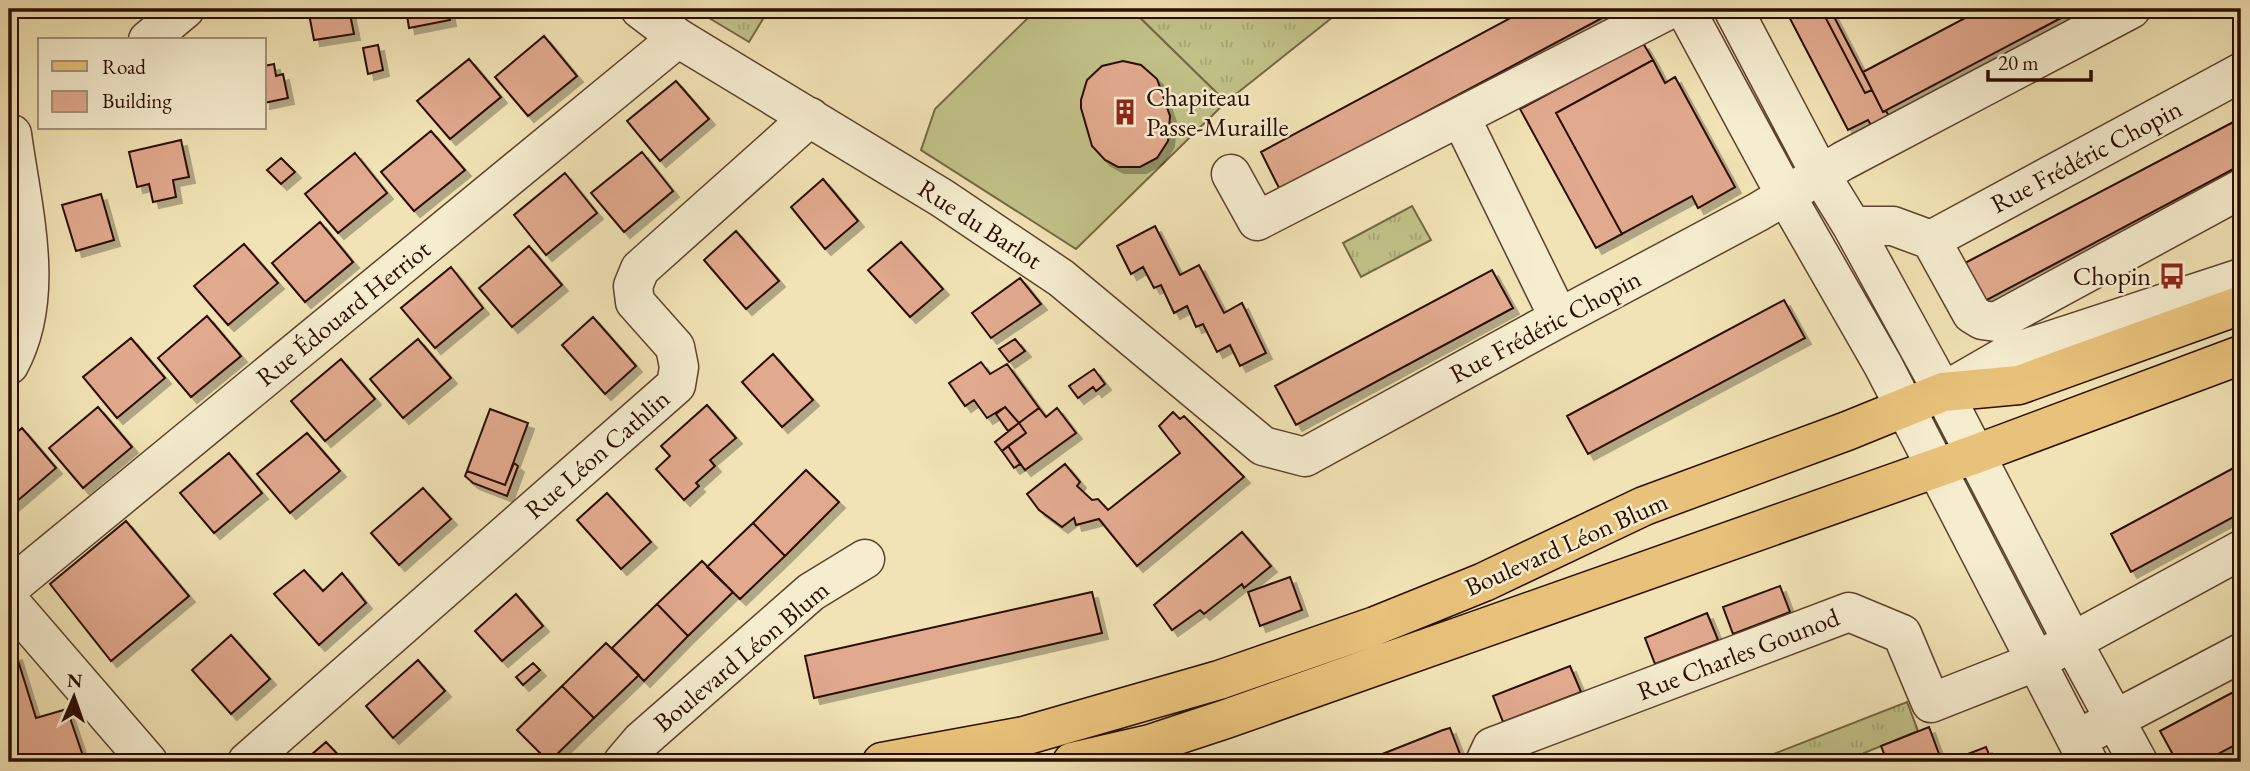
<svg xmlns="http://www.w3.org/2000/svg" width="2250" height="771" viewBox="0 0 2250 771" font-family="'EB Garamond',serif">
  <defs>
    <pattern id="grass-tufts" width="24" height="20" patternUnits="userSpaceOnUse" patternTransform="scale(1.75)"><rect width="24" height="20" fill="#c1c188"/><path d="M3 7l-1-3M5 7V3M7 7l1-3M15 17l-1-3M17 17v-4M19 17l1-3" fill="none" stroke="#a6a574"/></pattern>
    <filter id="shadow"><feDropShadow dx="6" dy="6" stdDeviation="0" flood-color="#0004"/></filter>
  </defs>
  <rect width="100%" height="100%" fill="#f1e3b5"/>
  <filter id="stains"><feTurbulence type="fractalNoise" baseFrequency=".00286" numOctaves="4"/><feColorMatrix values="0 0 0 0 .2 0 0 0 0 .09 0 0 0 0 .02 0 0 0 .5 -.17"/></filter>
  <radialGradient id="worn" r=".72"><stop offset=".6" stop-color="#630" stop-opacity="0"/><stop offset="1" stop-color="#630" stop-opacity=".3"/></radialGradient>
  <path fill="url(#grass-tufts)" stroke="#766744" stroke-width="2" d="M694 9H769L749 42Z
    M1131 9H1343L1226 102Z
    M1412 206 1431 240 1361 277 1343 243Z
    M1907 702 1918 731 1864 753 1867 762H1753Z"/>
  <path fill="#c1c188" stroke="#766744" stroke-width="2" d="M1037 9H1131L1226 102 1076 249 921 150 935 109Z"/>
  <path fill="#e1a98e" stroke="#2b0d00" stroke-width="2" filter="url(#shadow)" d="M308 9H349L354 34 314 40Z
    M406 9H448L450 20 409 28Z
    M1527 9H1619L1280 190 1261 152Z
    M1785 9H1821L1865 93 1872 90 1883 112 1886 111 1890 118 1872 127 1868 120 1848 130Z
    M1821 9H1830L1872 90 1865 93Z
    M1982 9H2078L1883 112 1863 72Z
    M544 36 577 76 528 116 495 77Z
    M1643 43 1653 60 1556 113 1622 234 1596 248 1520 109Z
    M378 45 383 70 368 74 363 48Z
    M469 59 501 97 450 139 417 101Z
    M1653 60 1665 83 1675 77 1735 187 1698 208 1692 196 1622 234 1556 113Z
    M1123 61 1141 65 1157 79 1170 116 1168 141 1157 158 1140 167H1118L1105 160 1092 146 1081 108V100L1087 80 1102 66Z
    M274 64 276 76 283 74 288 98 264 103V66Z
    M676 81 709 119 660 161 627 121Z
    M2241 118V165L1985 301 1965 263Z
    M431 131 465 170 414 211 381 172Z
    M181 140 189 177 173 180 176 197 153 202 149 184 137 187 129 152Z
    M642 152 673 191 624 232 591 193Z
    M355 153 387 193 338 233 305 194Z
    M281 158 295 172 281 184 267 170Z
    M565 173 597 213 546 255 514 215Z
    M823 179 858 221 825 249 791 207Z
    M101 194 114 240 76 251 62 205Z
    M320 222 353 262 305 302 272 263Z
    M1155 226 1180 275 1199 265 1224 313 1242 303 1266 353 1240 366 1230 345 1217 352 1203 324 1196 327 1187 306 1174 313 1161 285 1154 288 1143 267 1131 274 1117 246Z
    M736 231 779 281 746 309 704 260Z
    M901 242 943 289 910 317 868 270Z
    M244 244 278 283 228 325 194 286Z
    M529 246 562 285 512 327 479 288Z
    M451 267 483 308 435 348 401 308Z
    M1492 270 1513 308 1296 425 1275 386Z
    M1020 278 1041 304 991 338 972 313Z
    M1784 300 1805 338 1588 454 1567 416Z
    M207 316 241 356 191 397 158 358Z
    M593 317 636 366 605 394 562 345Z
    M131 338 165 378 117 418 83 377Z
    M418 339 451 378 403 418 370 379Z
    M1015 339 1025 351 1009 362 999 349Z
    M773 354 813 400 782 427 742 382Z
    M341 359 375 399 325 441 291 401Z
    M981 362 990 374 1007 364 1039 408 1019 423 1005 407 987 418 974 400 965 406 949 383Z
    M1094 369 1105 384 1096 391 1093 387 1078 398 1069 386Z
    M707 405 736 438 710 460 715 466 696 483 699 486 684 500 656 469 670 456 661 446Z
    M98 407 132 447 83 488 49 448Z
    M1005 407 1019 423 1008 431 996 414Z
    M1039 408 1046 417 1057 408 1076 433 1025 470 1008 446 1026 433 1019 423Z
    M490 409 528 423 505 485 467 471Z
    M1173 412 1180 419 1184 416 1244 477 1137 566 1099 519 1076 525 1074 518 1062 527 1039 510 1027 494 1065 464 1080 482 1077 486 1092 500 1098 499 1108 510 1180 453 1159 426Z
    M1019 423 1026 433 1002 451 995 442Z
    M22 428 56 468 9 508V439Z
    M307 433 340 471 290 513 257 474Z
    M1008 446 1020 464 1014 468 1002 451Z
    M229 453 262 493 214 533 180 493Z
    M514 463 518 466 507 496 473 483 465 476 467 471 505 485Z
    M2241 464V513L2131 572 2111 534Z
    M806 470 839 502 785 556 753 523Z
    M423 488 451 519 399 565 371 533Z
    M607 493 651 542 621 569 577 520Z
    M126 521 189 596 111 661 50 584Z
    M753 523 785 556 740 599 707 567Z
    M1242 532 1271 566 1244 588 1242 584 1204 614 1200 610 1172 630 1154 605Z
    M702 561 733 592 688 636 657 604Z
    M304 570 323 591 342 573 366 603 319 645 274 594Z
    M1290 577 1302 610 1260 626 1248 592Z
    M1780 586 1790 612 1733 634 1723 607Z
    M1092 592 1102 633 814 698 805 656Z
    M516 594 543 626 502 661 475 631Z
    M657 604 688 636 644 681 612 648Z
    M1707 613 1718 640 1655 664 1645 638Z
    M231 635 270 679 231 714 192 670Z
    M606 643 639 675 594 718 562 686Z
    M16 654 36 718 67 709 85 762H9V656Z
    M418 660 445 691 393 738 366 706Z
    M533 663 540 670 523 685 516 677Z
    M1570 666 1581 692 1503 722 1493 696Z
    M562 686 594 718 549 762 517 730Z
    M2241 688V742L2203 762H2177L2160 731Z
    M1929 727 1942 762H1883L1887 761 1881 746Z
    M1450 728 1463 762H1362L1443 730Z
    M326 742 345 762H303Z
    M1986 747 1992 762H1947Z"/>
  <g fill="none" stroke-linecap="round" stroke-linejoin="round">
    <g stroke="#5c422d" stroke-width="41">
      <path id="minor" d="M640 9 678 38 942 198 1061 278 1263 446 1305 457 1559 318 1758 212 1843 161 2131 9
        M1685 9 1786 196 1883 365 2088 762
        M1733 9 1820 174 1852 226 1943 392 2072 641 2138 762
        M148 40 185 9
        M1461 118 1559 318
        M1231 174 1257 221 1670 9
        M1852 226H1893L1931 240 1972 314 1982 320 1996 322 2241 189
        M1931 240 2240 73
        M9 365C47 296 22 209 12 134
        M1943 392 2009 354 2241 278
        M9 588 678 38
        M9 601 148 762
        M2091 732 2241 653
        M247 762 676 385 679 367 675 347 635 302 633 286 640 269 810 117
        M623 762 641 741 811 592 865 559
        M1485 762 1492 747 1849 612 1902 634 1931 703 2035 662 2241 550"/>
    </g>
    <g stroke="#2b0d00" stroke-width="41">
      <path id="major" d="M882 762 1024 736 1219 680 1375 626 1484 582 1644 506 1847 431 1943 392 2019 385 2241 305
        M1072 762 1150 744 1226 719 1976 454 2241 355"/>
    </g>
    <use href="#minor" stroke="#f6edcf" stroke-width="38"/>
    <use href="#major" stroke="#e8c27a" stroke-width="38"/>
  </g>
  <defs>
    <g id="building-bare" transform="scale(2.1)"><path d="M-4-6H4V6H1V3H-1V6H-4ZM-2.5-4.3h1.7v1.8h-1.7ZM.8-4.3h1.7v1.8H.8ZM-2.5-1h1.7V.8h-1.7ZM.8-1h1.7V.8H.8Z" fill="#8f2418" stroke="#f6edcf" stroke-width="2.5" paint-order="stroke"/></g>
    <g id="bus-bare" transform="scale(2.1)"><path d="M-5-6H5V4H4V6H2V4H-2V6H-4V4H-5ZM-3.5-4V0h7V-4ZM-3.5 1.2v1.5H-2V1.2ZM2 1.2v1.5H3.5V1.2Z" fill="#8f2418" stroke="#f6edcf" stroke-width="2.5" paint-order="stroke"/></g>
  </defs>
  <g fill-rule="evenodd">
    <use href="#building-bare" x="1125" y="112"/>
    <use href="#bus-bare" x="2172" y="276"/>
  </g>
  <g text-anchor="middle" stroke-width="5" stroke-linejoin="round" paint-order="stroke">
    <g font-size="26" fill="#2b0d00" stroke="#f6edcf" text-anchor="start">
      <text x="1146" y="106">Chapiteau<tspan x="1146" dy="30">Passe-Muraille</tspan></text>
      <text x="2151" y="285" text-anchor="end">Chopin</text>
    </g>
    <g font-size="26" fill="#2b0d00" stroke="#f6edcf">
      <text transform="translate(2086 156) rotate(-28)" y="9">Rue Frédéric Chopin</text>
      <text transform="translate(980 224) rotate(33)" y="9">Rue du Barlot</text>
      <text transform="translate(343 313) rotate(-39)" y="9">Rue Édouard Herriot</text>
      <text transform="translate(1545 326) rotate(-28)" y="9">Rue Frédéric Chopin</text>
      <text transform="translate(597 454) rotate(-41)" y="9">Rue Léon Cathlin</text>
      <text transform="translate(1566 544) rotate(-24)" y="9">Boulevard Léon Blum</text>
      <text transform="translate(1738 654) rotate(-21)" y="9">Rue Charles Gounod</text>
      <text transform="translate(741 656) rotate(-40)" y="9">Boulevard Léon Blum</text>
    </g>
  </g>
  <rect width="2250" height="771" fill="none" stroke="#f1e3b5" stroke-width="35"/>
  <rect x="10" y="10" width="2229" height="750" fill="none" stroke="#2b0d00" stroke-width="3.5"/>
  <rect x="18" y="18" width="2215" height="736" fill="none" stroke="#2b0d00" stroke-width="2"/>
  <rect x="38" y="38" width="228" height="91" fill="#f6edcf" stroke="#a5937c" stroke-width="2"/>
  <rect x="52" y="61" width="35" height="10" fill="#e8c27a" stroke="#a5937c" stroke-width="2"/>
  <text x="102" y="74" font-size="21" fill="#2b0d00">Road</text>
  <rect x="52" y="91" width="35" height="21" fill="#e1a98e" stroke="#a5937c" stroke-width="2"/>
  <text x="102" y="108" font-size="21" fill="#2b0d00">Building</text>
  <g transform="translate(74 697) rotate(2)" stroke="#f6edcf" stroke-width="5" paint-order="stroke">
  <path d="M0-5L12 26L0 18L-12 26Z" fill="#2b0d00"/>
  <text y="-10" font-size="19" font-weight="bold" text-anchor="middle" fill="#2b0d00">N</text>
  </g>
  <path d="M1988 70v10h103v-10" fill="none" stroke="#2b0d00" stroke-width="3.5"/>
  <text x="1998" y="70" font-size="21" fill="#2b0d00" stroke="#f6edcf" stroke-width="5" paint-order="stroke">20 m</text>
  <rect width="100%" height="100%" filter="url(#stains)"/>
  <rect width="100%" height="100%" fill="url(#worn)"/>
</svg>
